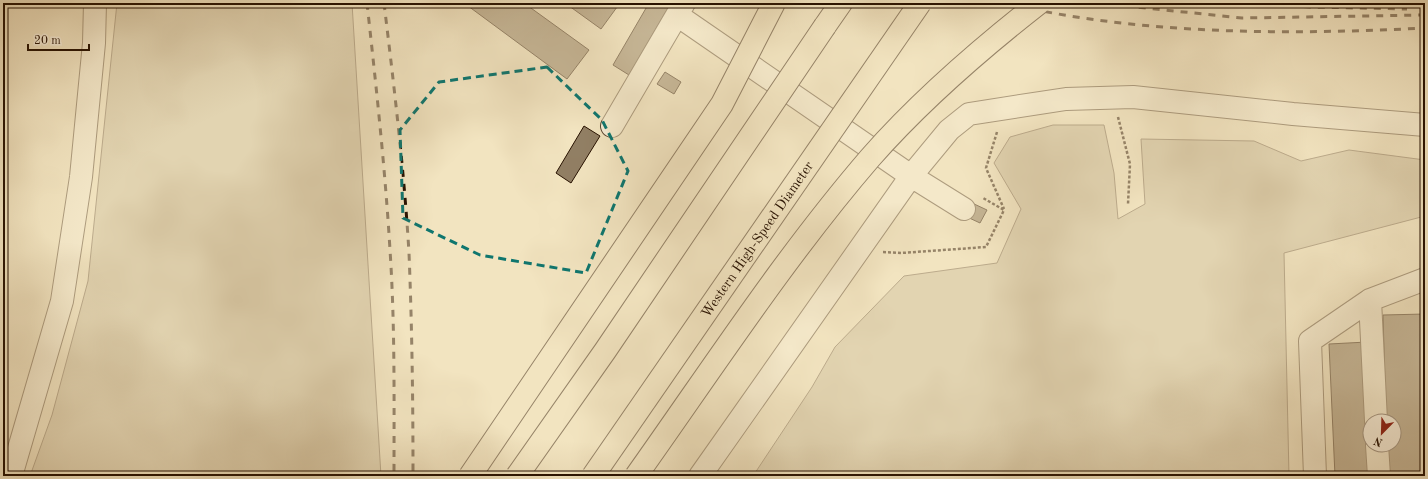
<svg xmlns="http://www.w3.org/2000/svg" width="1428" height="479" viewBox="0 0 1428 479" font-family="'Old Standard TT',serif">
  <rect width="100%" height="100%" fill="#f2e4c0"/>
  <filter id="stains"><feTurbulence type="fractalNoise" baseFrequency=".005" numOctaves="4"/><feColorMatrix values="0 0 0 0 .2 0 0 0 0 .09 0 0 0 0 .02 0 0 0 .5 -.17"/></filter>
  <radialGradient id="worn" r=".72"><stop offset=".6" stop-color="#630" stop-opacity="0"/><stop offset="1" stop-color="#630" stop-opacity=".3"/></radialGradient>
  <path fill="#cfc09f" stroke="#7b6850" d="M117 3H352L381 476H30L52 415 88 281Z
    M1053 125H1104L1114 173 1118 219 1145 204 1141 139 1254 141 1301 161 1349 150 1425 160V216L1284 253 1289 476H753L812 387 835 347 904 276 997 263 1021 209 994 163 1010 137Z"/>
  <path fill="#917f64" stroke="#271100" d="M464 3H524L589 50 567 79Z
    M565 3H620L601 29Z
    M649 3H671L629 75 613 65Z
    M665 72 681 82 674 94 657 84Z
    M584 126 600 136 571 183 556 173Z
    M972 203 987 210 980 223 965 216Z
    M1425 314V476H1388L1387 445H1394V421H1386L1383 315Z
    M1367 342 1370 445 1373 476H1335L1329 344Z"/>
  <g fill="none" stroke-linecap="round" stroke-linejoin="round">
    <g stroke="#5a4630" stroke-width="24">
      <path id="minor" d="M684 3 677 15 911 176 964 209
        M612 126 677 15
        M1370 300 1376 421
        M1377 445 1379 476
        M11 476 62 301 81 177 94 43 95 3
        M700 476 911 176 949 130 969 114 1066 99 1133 97 1293 114 1425 125
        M1315 476 1310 341 1370 300 1425 279"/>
    </g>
    <g stroke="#271100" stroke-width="24">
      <path id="highway" d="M825 26 841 3"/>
    </g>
    <path stroke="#271100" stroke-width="2.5" stroke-dasharray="3 2" stroke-linecap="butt" d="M1118 117 1130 164 1128 204
      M997 132 986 168 1004 209
      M883 252 901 253 986 247 1004 210 983 198"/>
    <use href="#minor" stroke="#f7edd6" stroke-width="22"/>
    <use href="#highway" stroke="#f2e4c0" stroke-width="22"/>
    <path stroke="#271100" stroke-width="3" stroke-dasharray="7 7" stroke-linecap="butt" d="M367 3C376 85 385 167 390 250 395 325 394 401 394 476
      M384 3C394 86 404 169 409 253 412 327 413 401 413 476
      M1004 3C1141 35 1285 35 1425 28
      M1097 3 1242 18 1425 15
      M1262 3 1310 7 1407 9"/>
    <g stroke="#271100" stroke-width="24" stroke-linecap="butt">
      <path id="major-bridge" d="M470 476 722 104 774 3
        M636 476C712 369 784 258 870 158 920 101 979 50 1039 3"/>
    </g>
    <g stroke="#271100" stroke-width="24" stroke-linecap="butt">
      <g id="highway-bridge">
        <path d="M517 476 605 351 825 26"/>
        <path id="s1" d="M593 476 920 3"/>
      </g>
    </g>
    <use href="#major-bridge" stroke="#f2e4c0" stroke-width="22"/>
    <use href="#highway-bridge" stroke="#f2e4c0" stroke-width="22"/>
  </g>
  <path d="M0 0H1428V479H0ZM547 67 602 120 628 171 586 273 480 255 403 218 400 130 439 82Z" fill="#f2e4c0" fill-opacity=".55" fill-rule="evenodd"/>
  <path fill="none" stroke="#0f766e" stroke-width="3" stroke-dasharray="8 5" stroke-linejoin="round" d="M547 67 602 120 628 171 586 273 480 255 403 218 400 130 439 82Z"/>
  <g text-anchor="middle" stroke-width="3" stroke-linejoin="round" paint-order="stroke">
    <g font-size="14" fill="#271100" stroke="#f7edd6">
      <text dy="5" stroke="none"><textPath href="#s1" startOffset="288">Western High-Speed Diameter</textPath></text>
    </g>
  </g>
  <rect width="1428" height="479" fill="none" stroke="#f2e4c0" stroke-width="16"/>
  <rect x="4" y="4" width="1420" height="471" fill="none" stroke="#271100" stroke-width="2"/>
  <rect x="8" y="8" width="1412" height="463" fill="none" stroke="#271100"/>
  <g transform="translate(1382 433) rotate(203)"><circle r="19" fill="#f7edd6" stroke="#a49580"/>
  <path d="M0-3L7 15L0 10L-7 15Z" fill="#8f2418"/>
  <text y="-6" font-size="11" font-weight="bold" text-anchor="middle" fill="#271100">N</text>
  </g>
  <path d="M28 44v6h61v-6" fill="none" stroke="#271100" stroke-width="2"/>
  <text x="34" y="44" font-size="12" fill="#271100" stroke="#f7edd6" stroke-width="3" paint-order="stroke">20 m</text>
  <rect width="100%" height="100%" filter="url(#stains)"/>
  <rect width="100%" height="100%" fill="url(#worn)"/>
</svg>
